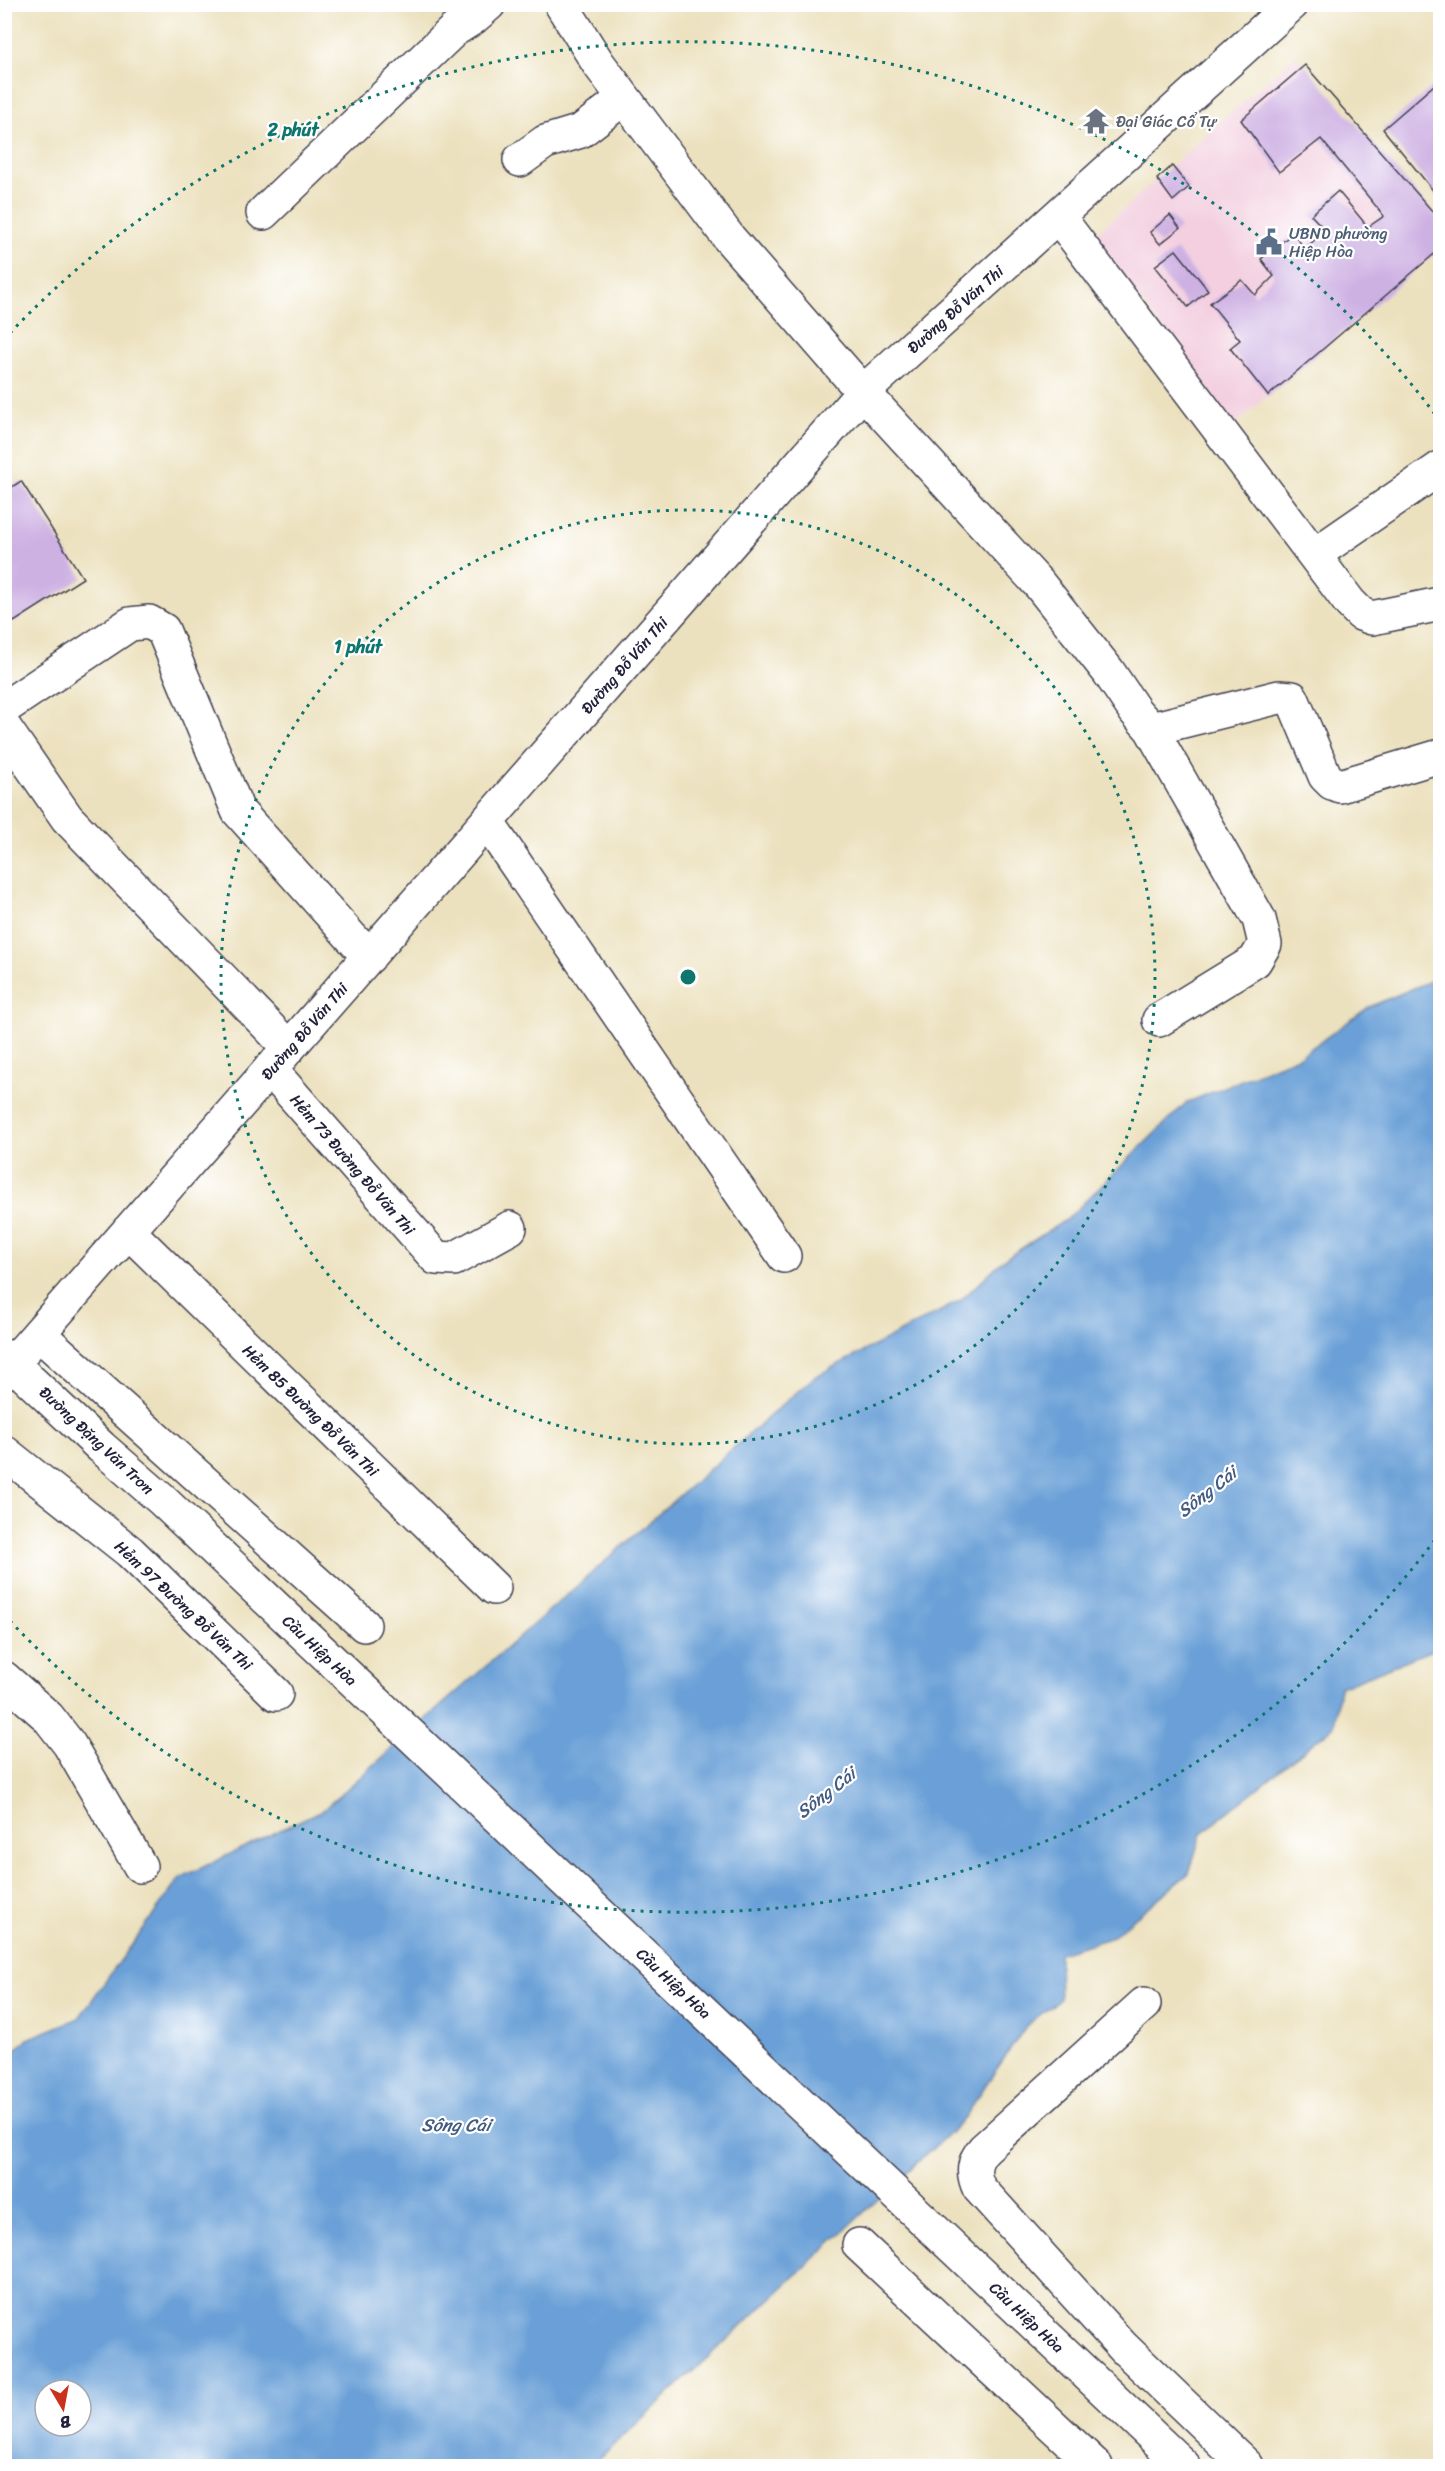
<svg xmlns="http://www.w3.org/2000/svg" width="1445" height="2471" viewBox="0 0 1445 2471" font-family="Sriracha,sans-serif">
  <rect width="100%" height="100%" fill="#fff"/>
  <filter id="ink" filterUnits="userSpaceOnUse"><feTurbulence type="fractalNoise" baseFrequency=".0167" numOctaves="2"/><feDisplacementMap in="SourceGraphic" scale="12" xChannelSelector="R" yChannelSelector="G"/><feConvolveMatrix kernelMatrix="1 2 1 2 8 2 1 2 1" color-interpolation-filters="sRGB"/></filter>
  <filter id="wash" filterUnits="userSpaceOnUse"><feTurbulence type="fractalNoise" baseFrequency=".008" numOctaves="4" result="noise"/><feDisplacementMap in="SourceGraphic" scale="24" xChannelSelector="R" yChannelSelector="G"/><feGaussianBlur stdDeviation="1.35" result="paint"/><feColorMatrix in="noise" values="0 0 0 0 0 0 0 0 0 0 0 0 0 0 0 0 0 1.4 0 .05"/><feComposite in="paint" operator="in"/></filter>
  <g filter="url(#wash)">
    <rect width="100%" height="100%" fill="#ece1be"/>
    <path fill="#f3cfdf" d="M1296 55 1440 220V249L1234 425 1093 236Z"/>
    <path fill="#6aa0d7" stroke="#466189" stroke-width="1.5" fill-rule="evenodd" d="M1440 977V1647L1340 1687 1334 1726 1201 1834 1189 1873 1110 1938 1059 1953 1060 1999 1026 2026 960 2123 591 2466H5L4 2060 28 2039 79 2018 180 1878 324 1809 814 1377 960 1301 1003 1260 1067 1219 1186 1103 1300 1056 1369 1007ZM45 2390H81V2426H45Z"/>
    <g id="blocks">
      <path fill="#ceb1e3" d="M1305 65 1440 220V249L1268 396 1230 348 1240 340 1210 303 1242 280 1255 295 1274 276 1261 259 1293 233 1305 249 1325 230 1311 215 1338 191 1368 227 1384 216 1321 139 1279 172 1241 120Z
        M1440 80V199L1383 129Z
        M1172 166 1189 187 1173 201 1157 179Z
        M1170 215 1180 228 1160 244 1150 232Z
        M1176 250 1208 290 1188 307 1155 266Z
        M21 481 83 578 14 622 4 607V492Z"/>
    </g>
  </g>
  <g filter="url(#ink)">
    <use href="#blocks" fill-opacity="0" stroke="#403f4f" stroke-width="1.5"/>
    <g fill="none" stroke-linecap="round" stroke-linejoin="round">
      <g stroke="#403f4f" stroke-width="36">
        <path id="minor" d="M561 4 598 63 729 238 863 392 1039 584 1108 671 1135 711 1151 729 1259 919 1265 944 1255 961 1159 1020
          M520 160 545 142 581 131 624 98
          M263 213 454 30 473 18 489 4
          M1058 216 1350 603 1361 614 1372 618 1440 604
          M1314 555 1440 468
          M4 708 130 624 149 622 163 630 238 811 369 957
          M4 727 67 818 289 1048
          M1151 729 1279 697 1292 698 1325 776 1332 783 1340 786 1440 756
          M487 822 784 1256
          M270 1069 436 1258 454 1259 510 1228
          M128 1231 494 1588
          M39 1334 364 1625
          M4 1373 863 392 1292 4
          M4 1452 130 1552 276 1694
          M4 1678 48 1717 69 1744 140 1866
          M1144 2004 984 2149C973 2161 972 2174 979 2188L1123 2347 1247 2466
          M859 2245 1096 2466"/>
      </g>
      <g stroke="#403f4f" stroke-width="36">
        <path id="major" d="M4 1356 101 1447 162 1500 1184 2466"/>
      </g>
      <use href="#minor" stroke="#fff" stroke-width="33"/>
      <use href="#major" stroke="#fff" stroke-width="33"/>
    </g>
  </g>
  <g fill="none" stroke="#0f766e" stroke-width="3" stroke-dasharray="3 6">
    <circle cx="688" cy="977" r="467"/>
    <path d="M1440 1533A935 935 0 0 1 10 1621M10 333A935 935 0 0 1 1440 421"/>
  </g>
  <defs>
    <g id="temple-bare" transform="scale(2.07)"><path d="M0-6L5-2H3V0L6.5 2.5H4V6H1.5V3h-3V6H-4V2.5H-6.5L-3 0V-2H-5Z" fill="#6b7280" stroke="#fff" stroke-width="2.5" paint-order="stroke"/></g>
    <g id="civic-bare" transform="scale(2.07)"><path d="M-.6-6.5H3V-4.5H.6V-3L4-1V1h2V6H-6V1h2V-1L-.6-3ZM-1.2 2.5V6h2.4V2.5Z" fill="#5c6f8a" stroke="#fff" stroke-width="2.5" paint-order="stroke"/></g>
  </defs>
  <g fill-rule="evenodd">
    <use href="#temple-bare" x="1096" y="121"/>
    <use href="#civic-bare" x="1269" y="242"/>
  </g>
  <g text-anchor="middle" stroke-width="4.5" stroke-linejoin="round" paint-order="stroke">
    <g font-size="16" fill="#5b616d" stroke="#fff" text-anchor="start">
      <text x="1116" y="127">Đại Giác Cổ Tự</text>
    </g>
    <g font-size="16" fill="#4e5e75" stroke="#fff" text-anchor="start">
      <text x="1289" y="239">UBND phường<tspan x="1289" dy="18">Hiệp Hòa</tspan></text>
    </g>
    <g font-size="16" fill="#22223b" stroke="#fff">
      <text transform="translate(955 309) rotate(-42)" y="6">Đường Đỗ Văn Thi</text>
      <text transform="translate(624 665) rotate(-49)" y="6">Đường Đỗ Văn Thi</text>
      <text transform="translate(304 1031) rotate(-49)" y="6">Đường Đỗ Văn Thi</text>
      <text transform="translate(353 1164) rotate(49)" y="6">Hẻm 73 Đường Đỗ Văn Thi</text>
      <text transform="translate(311 1410) rotate(44)" y="6">Hẻm 85 Đường Đỗ Văn Thi</text>
      <text transform="translate(97 1440) rotate(43)" y="6">Đường Đặng Văn Trơn</text>
      <text transform="translate(184 1605) rotate(43)" y="6">Hẻm 97 Đường Đỗ Văn Thi</text>
      <text transform="translate(320 1650) rotate(43)" y="6">Cầu Hiệp Hòa</text>
      <text transform="translate(674 1983) rotate(43)" y="6">Cầu Hiệp Hòa</text>
      <text transform="translate(1027 2317) rotate(43)" y="6">Cầu Hiệp Hòa</text>
    </g>
    <g font-size="18" font-style="italic" fill="#425b81" stroke="#fff">
      <text transform="translate(1207 1492) rotate(-38)" y="6">Sông Cái</text>
      <text transform="translate(826 1793) rotate(-38)" y="6">Sông Cái</text>
      <text x="456" y="2131">Sông Cái</text>
    </g>
  </g>
  <circle cx="688" cy="977" r="9" fill="#0f766e" stroke="#fff" stroke-width="3"/>
  <g font-size="18" text-anchor="middle" font-weight="bold" fill="#0f766e" stroke="#fff" stroke-width="4.5" stroke-linejoin="round" paint-order="stroke">
    <text x="293" y="136">2 phút</text>
    <text x="358" y="653">1 phút</text>
  </g>
  <rect width="1445" height="2471" fill="none" stroke="#fff" stroke-width="24"/>
  <g transform="translate(63 2408) rotate(170)"><circle r="28" fill="#ffffff" stroke="#a7a7b1" stroke-width="1.5"/>
  <path d="M0-4.5L10 22L0 15L-10 22Z" fill="#c8321e"/>
  <text y="-9" font-size="16" font-weight="bold" text-anchor="middle" fill="#22223b">B</text>
  </g>
</svg>
